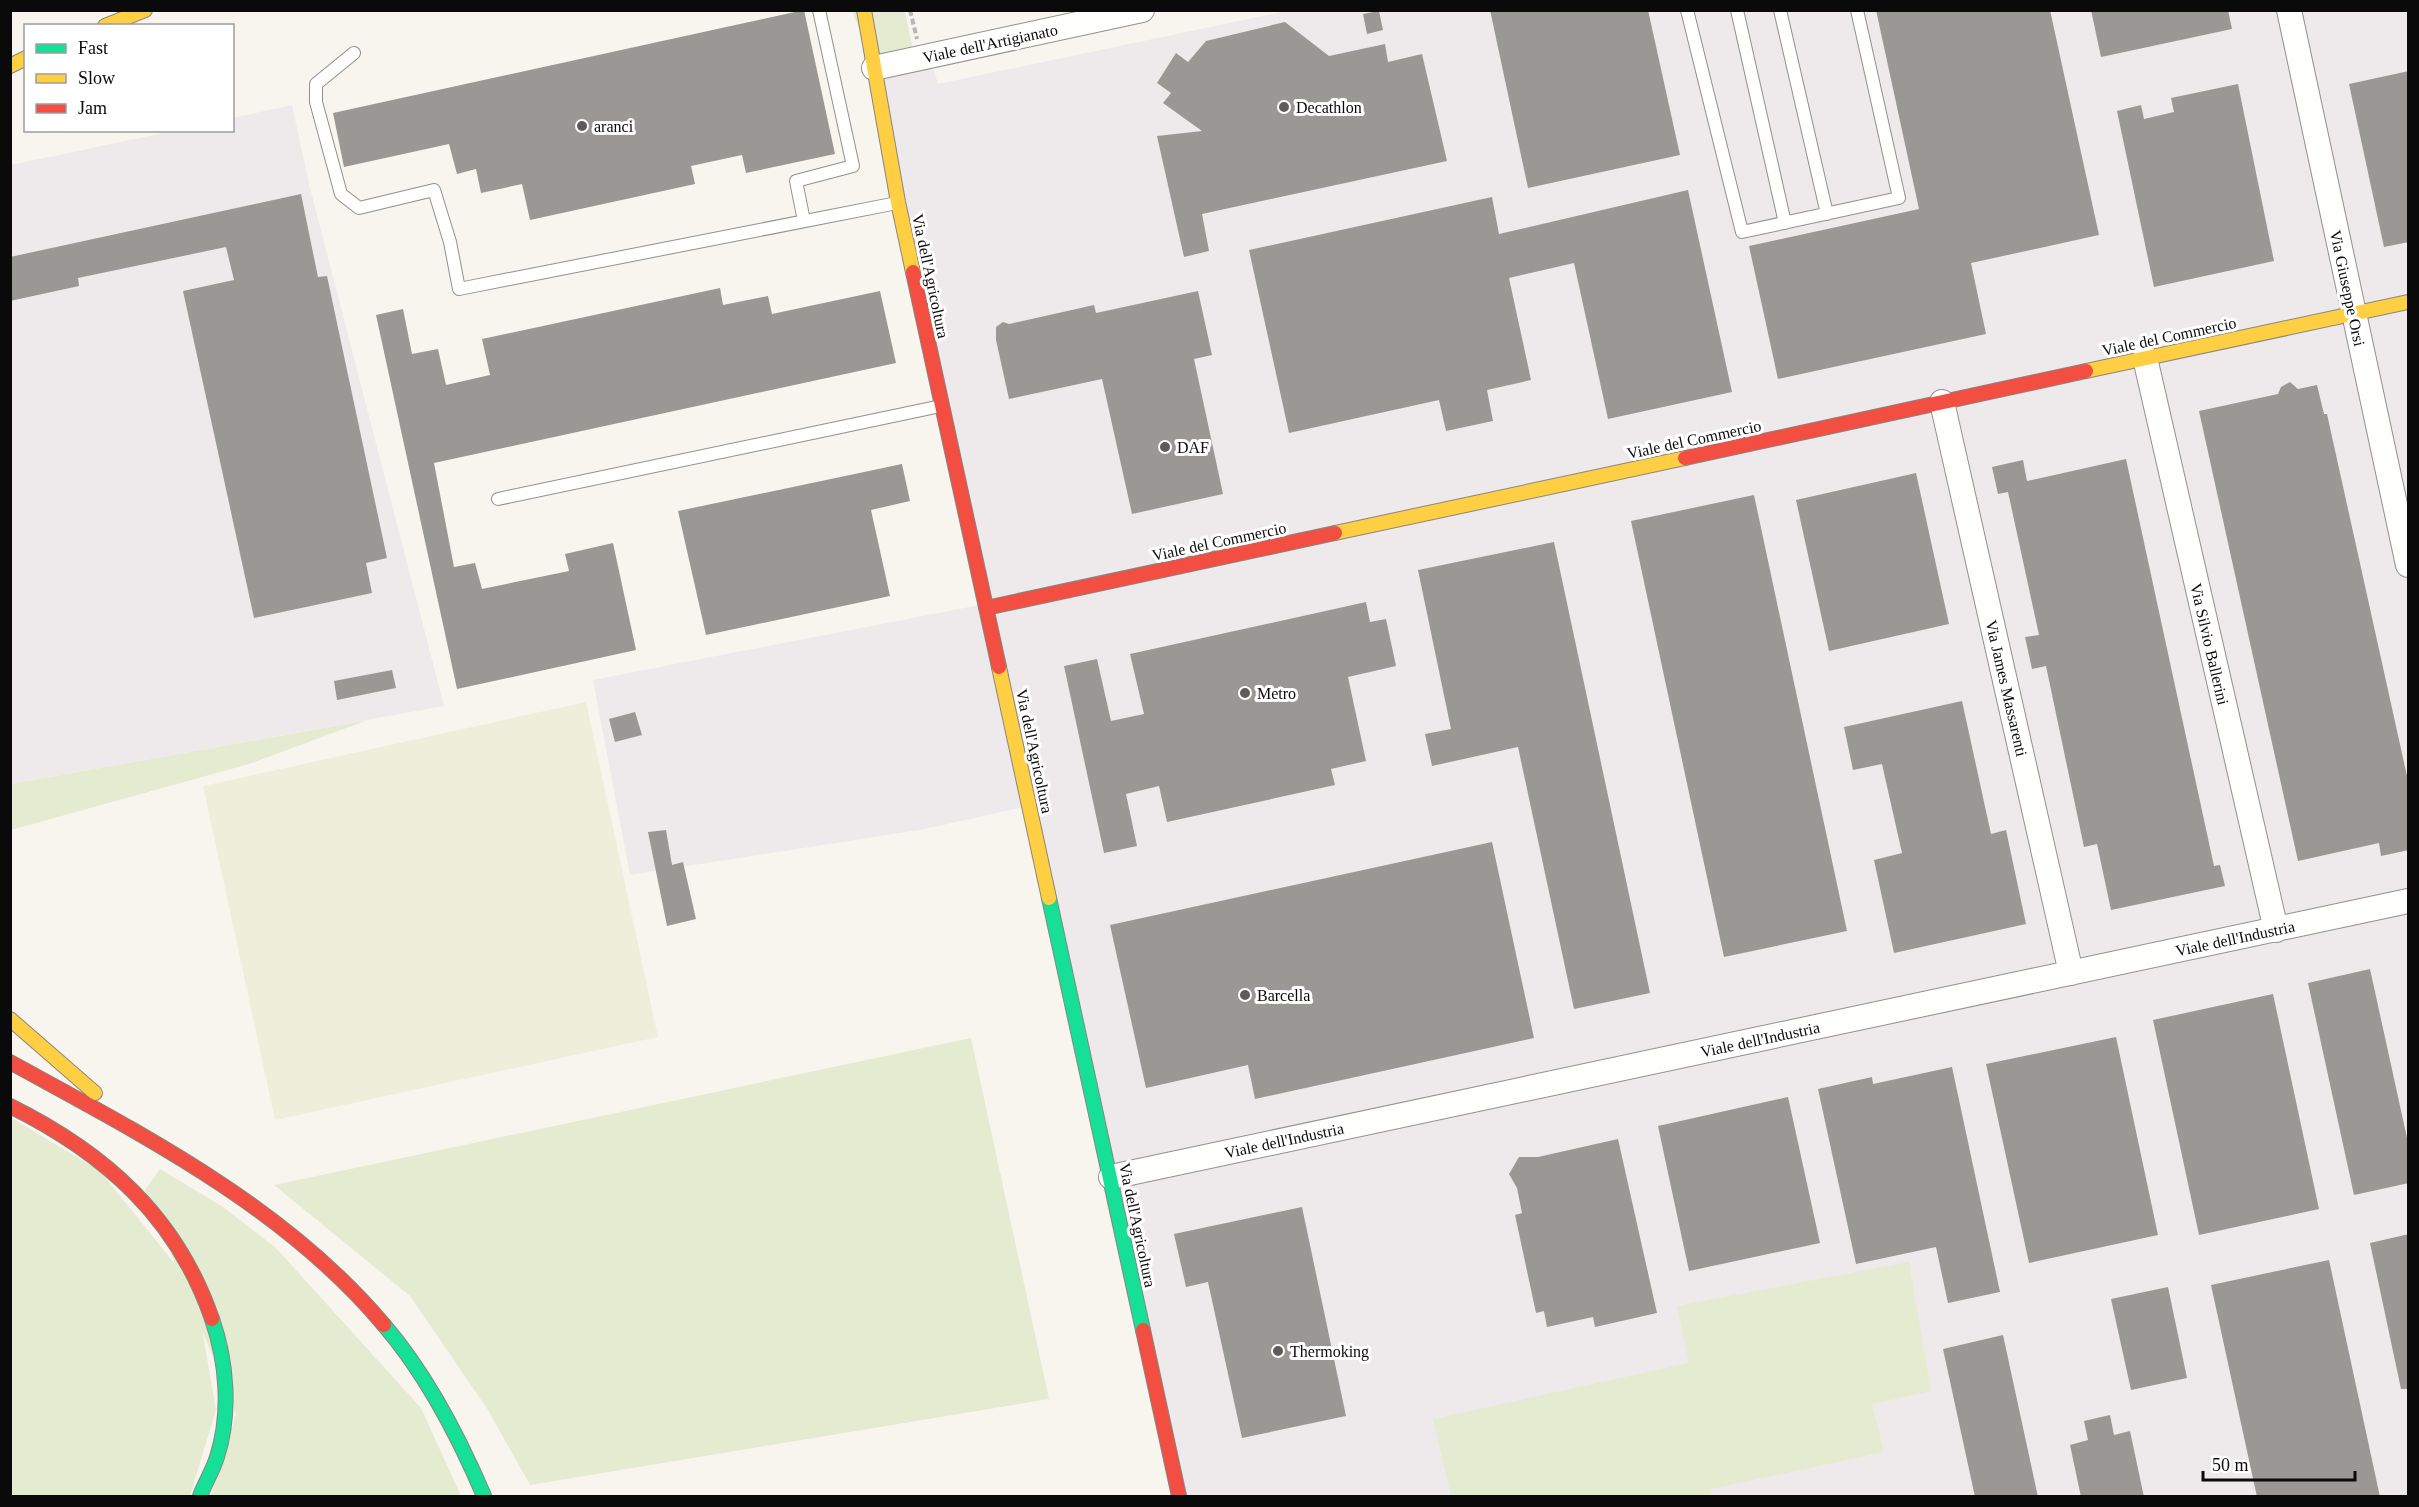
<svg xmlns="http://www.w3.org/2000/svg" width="2419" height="1507" viewBox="0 0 2419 1507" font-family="Georgia,serif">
  <rect width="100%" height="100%" fill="#f8f5ee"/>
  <path fill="#eee9eb" d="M1291 10 2408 11V1496H1177L1028 806 925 829 630 875 593 680 985 604 875 69 914 56 934 70 938 84Z
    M292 105 310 188 444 706 11 784V165L173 131 232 130 233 118Z"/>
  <path fill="#e5ebd1" d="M852 11H905L914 56 875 69Z
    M368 720 249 764 11 830V784Z
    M971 1038 1049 1399 530 1485 488 1410 410 1296 274 1185Z
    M10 1117 100 1171 195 1289 216 1410 190 1496H11Z
    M160 1169 223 1207 276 1248 421 1408 461 1496H211L236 1414 145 1190Z
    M1909 1262 1931 1391 1872 1404 1884 1452 1711 1489 1712 1496H1451L1433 1419 1689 1363 1677 1306Z"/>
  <path fill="#edefda" d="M586 702 658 1037 275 1120 203 786Z"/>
  <path fill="#9a9894" d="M804 10 835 154 746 173 742 155 691 166 695 184 530 220 522 184 481 193 476 169 457 174 449 144 344 167 333 113Z
    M1490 10H1648L1680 155 1528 188Z
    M1876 10H2050L2099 235 1971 263 1986 334 1778 379 1749 246 1919 209Z
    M2091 10H2228L2232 29 2101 57Z
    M1379 11 1383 30 1367 34 1363 14Z
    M1285 22 1329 56 1385 44 1388 62 1422 54 1447 161 1202 214 1209 251 1184 257 1157 136 1202 131 1163 103 1171 93 1157 83 1176 53 1188 62 1206 41Z
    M2409 71V242L2384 247 2349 84Z
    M2238 84 2274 261 2154 287 2117 111 2141 105 2144 119 2174 112 2171 98Z
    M1688 190 1732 392 1608 419 1574 263 1509 278 1531 380 1487 390 1493 421 1446 431 1439 400 1289 433 1249 250 1492 197 1499 234Z
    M301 194 318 277 327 276 387 558 366 563 372 593 254 618 183 291 234 280 226 247 78 278 79 286 10 301V257Z
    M720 288 723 305 768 296 772 314 880 291 896 363 434 463 454 567 475 563 482 589 569 571 565 554 613 543 636 650 457 689 376 315 403 309 412 354 438 349 446 385 490 375 482 339Z
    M1198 291 1212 355 1194 359 1223 494 1132 514 1102 379 1009 399 996 340V327L1003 322 1009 324 1094 305 1096 313Z
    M2290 382 2298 389 2317 385 2324 414H2327L2409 785V850L2381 856 2379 843 2298 861 2199 411 2278 394 2281 387Z
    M2126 459 2214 866 2220 865 2225 886 2111 910 2097 844 2084 847 2046 666 2032 669 2025 637 2039 635 2008 492 1998 494 1992 467 2023 460 2027 481Z
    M902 464 910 501 871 510 890 596 706 635 678 511Z
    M1916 473 1949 624 1829 651 1796 500Z
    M1754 495 1847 931 1724 957 1631 521Z
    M1554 542 1650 993 1574 1009 1518 747 1432 766 1425 734 1451 729 1418 570Z
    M1366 602 1370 622 1386 619 1396 666 1348 677 1366 761 1331 769 1335 785 1167 822 1159 786 1126 794 1137 846 1104 853 1064 666 1097 659 1111 721 1144 714 1130 654Z
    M392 670 396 688 337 700 334 681Z
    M1962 701 1991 834 2006 830 2026 924 1894 953 1874 860 1902 853 1882 764 1853 770 1844 727Z
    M635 712 642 735 615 742 609 719Z
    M666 830 672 865 683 862 696 919 667 926 648 832Z
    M1492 842 1534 1038 1255 1099 1248 1065 1146 1088 1110 925Z
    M2370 969 2409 1147V1183L2354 1195 2308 983Z
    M2273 994 2319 1209 2199 1235 2153 1020Z
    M2116 1037 2158 1235 2029 1263 1986 1064Z
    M1952 1067 2000 1292 1948 1303 1936 1247 1856 1264 1818 1089 1872 1077 1873 1084Z
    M1788 1097 1820 1243 1689 1271 1658 1126Z
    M1618 1139 1657 1313 1595 1327 1593 1317 1547 1327 1544 1311 1536 1313 1515 1215 1522 1213 1517 1188 1509 1174 1519 1157H1538Z
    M1302 1207 1346 1416 1242 1438 1208 1282 1186 1287 1174 1234Z
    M2409 1234V1389H2401L2370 1243Z
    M2329 1260 2380 1497H2257L2211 1285Z
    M2168 1287 2187 1378 2131 1390 2111 1299Z
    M2003 1335 2038 1497H1975L1943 1349Z
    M2110 1415 2114 1435 2130 1431 2144 1497H2081L2070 1445 2088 1440 2084 1421Z"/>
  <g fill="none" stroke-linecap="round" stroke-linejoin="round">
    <g stroke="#91908d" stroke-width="14">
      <path id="lane" d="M1687 10 1742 232 1899 198 1857 10
        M1737 10 1785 223
        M1780 10 1827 214
        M354 53 316 84V102L341 194 359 208 434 190 450 242 459 289 897 203
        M804 221 796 181 853 166 819 10
        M498 499 941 406"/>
    </g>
    <g stroke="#91908d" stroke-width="26">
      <path id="street" d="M2289 10 2408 565
        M874 68 1142 10
        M2145 358 2276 930
        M1942 402 2071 973
        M1111 1177 2408 901"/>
    </g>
    <g stroke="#888683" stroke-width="16">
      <path id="fast" d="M1049 898 1143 1330
        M384 1325C427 1375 458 1435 484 1496
        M200 1496C205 1483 213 1470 217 1457 231 1413 227 1362 212 1319"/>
    </g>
    <g stroke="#888683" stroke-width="16">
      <path id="slow" d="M864 10 898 202 913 272
        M105 26 145 10
        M10 66 26 58
        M2086 371 2408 302
        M1335 533 1685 458
        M999 667 1049 898
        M10 1019 95 1093"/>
    </g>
    <g stroke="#888683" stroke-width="16">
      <path id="jam" d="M913 272 999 667
        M1685 458 2086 371
        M986 608 1335 533
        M10 1062C143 1135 285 1207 384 1325
        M10 1106C105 1153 177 1217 212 1319
        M1143 1330 1179 1496"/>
    </g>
    <path stroke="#b7b6b5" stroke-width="4" stroke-dasharray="6 3" stroke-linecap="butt" d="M910 10 917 39"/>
    <use href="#lane" stroke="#fefefc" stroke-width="12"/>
    <use href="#street" stroke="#fefefc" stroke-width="24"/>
    <use href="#fast" stroke="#16e098" stroke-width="14"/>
    <use href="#slow" stroke="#ffcf43" stroke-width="14"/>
    <use href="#jam" stroke="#f24e42" stroke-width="14"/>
  </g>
  <g fill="#5d5c5a" stroke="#fff" stroke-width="2">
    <circle cx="1284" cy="107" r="6"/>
    <circle cx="582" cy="126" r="6"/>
    <circle cx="1165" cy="447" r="6"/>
    <circle cx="1245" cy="693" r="6"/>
    <circle cx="1245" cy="995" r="6"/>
    <circle cx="1278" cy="1351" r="6"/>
  </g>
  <g text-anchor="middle" stroke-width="6" stroke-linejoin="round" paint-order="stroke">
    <g font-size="16" fill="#0a0a0a" stroke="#fff">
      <text transform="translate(990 43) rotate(-12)" y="6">Viale dell'Artigianato</text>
      <text transform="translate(931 276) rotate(78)" y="6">Via dell'Agricoltura</text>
      <text transform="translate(2348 288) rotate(78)" y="6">Via Giuseppe Orsi</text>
      <text transform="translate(2169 336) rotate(-12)" y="6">Viale del Commercio</text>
      <text transform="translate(1694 439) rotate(-12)" y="6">Viale del Commercio</text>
      <text transform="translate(1219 541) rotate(-12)" y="6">Viale del Commercio</text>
      <text transform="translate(2210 644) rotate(77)" y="6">Via Silvio Ballerini</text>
      <text transform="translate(2007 688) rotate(77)" y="6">Via James Massarenti</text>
      <text transform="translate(1035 751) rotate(78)" y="6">Via dell'Agricoltura</text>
      <text transform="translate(2235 938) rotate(-12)" y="6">Viale dell'Industria</text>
      <text transform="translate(1760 1039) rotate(-12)" y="6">Viale dell'Industria</text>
      <text transform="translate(1284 1140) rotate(-12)" y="6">Viale dell'Industria</text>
      <text transform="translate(1138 1225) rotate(78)" y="6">Via dell'Agricoltura</text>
    </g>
    <g font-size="16" fill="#0a0a0a" stroke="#fff" text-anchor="start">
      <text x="1296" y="113">Decathlon</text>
      <text x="594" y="132">aranci</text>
      <text x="1177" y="453">DAF</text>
      <text x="1257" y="699">Metro</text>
      <text x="1257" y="1001">Barcella</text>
      <text x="1290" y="1357">Thermoking</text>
    </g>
  </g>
  <rect width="2419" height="1507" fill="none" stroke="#0a0a0a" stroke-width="24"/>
  <rect x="24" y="24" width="210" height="108" fill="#ffffff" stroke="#9d9d9d" stroke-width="1.5"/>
  <rect x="36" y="44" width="30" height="9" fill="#16e098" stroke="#9d9d9d" stroke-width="1.5"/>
  <text x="78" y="54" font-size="18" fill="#0a0a0a">Fast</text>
  <rect x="36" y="74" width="30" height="9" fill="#ffcf43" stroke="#9d9d9d" stroke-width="1.5"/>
  <text x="78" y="84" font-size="18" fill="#0a0a0a">Slow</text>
  <rect x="36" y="104" width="30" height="9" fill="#f24e42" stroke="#9d9d9d" stroke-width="1.5"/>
  <text x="78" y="114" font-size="18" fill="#0a0a0a">Jam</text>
  <path d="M2203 1471v9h152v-9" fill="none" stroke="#0a0a0a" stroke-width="3"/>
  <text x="2212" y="1471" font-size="18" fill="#0a0a0a" stroke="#ffffff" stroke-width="4.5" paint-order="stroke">50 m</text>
</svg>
